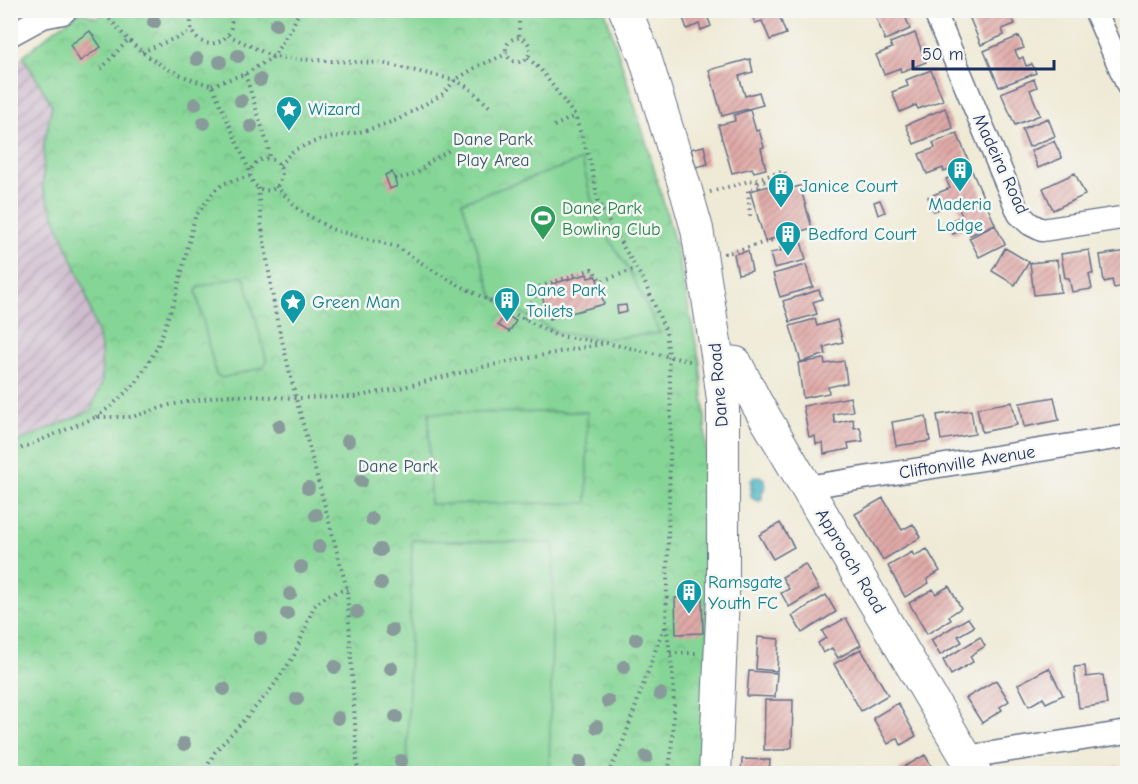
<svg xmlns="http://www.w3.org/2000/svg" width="1138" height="784" viewBox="0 0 1138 784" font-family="'Comic Neue',sans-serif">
  <defs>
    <pattern id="industrial-furrows" width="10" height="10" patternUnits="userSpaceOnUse" patternTransform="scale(1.5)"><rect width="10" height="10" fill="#cfbdce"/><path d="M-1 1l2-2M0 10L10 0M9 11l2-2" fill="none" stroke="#a79aaa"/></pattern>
    <pattern id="park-crowns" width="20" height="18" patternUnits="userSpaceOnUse" patternTransform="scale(1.5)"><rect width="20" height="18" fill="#85d696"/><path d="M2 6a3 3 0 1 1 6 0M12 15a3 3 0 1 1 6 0" fill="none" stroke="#72b884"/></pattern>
    <pattern id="water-ripples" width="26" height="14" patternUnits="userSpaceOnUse" patternTransform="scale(1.5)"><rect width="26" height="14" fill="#48b5c4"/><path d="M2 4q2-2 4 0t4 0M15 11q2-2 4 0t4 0" fill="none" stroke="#3b94a2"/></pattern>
    <pattern id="building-hatch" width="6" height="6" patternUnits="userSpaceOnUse" patternTransform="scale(1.5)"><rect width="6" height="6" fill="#e0aaa8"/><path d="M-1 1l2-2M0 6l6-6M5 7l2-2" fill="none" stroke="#b58b8c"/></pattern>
  </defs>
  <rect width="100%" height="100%" fill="#f6f6f2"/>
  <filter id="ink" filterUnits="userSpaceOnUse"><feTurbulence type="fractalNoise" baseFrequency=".0167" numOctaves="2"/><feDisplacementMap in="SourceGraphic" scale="12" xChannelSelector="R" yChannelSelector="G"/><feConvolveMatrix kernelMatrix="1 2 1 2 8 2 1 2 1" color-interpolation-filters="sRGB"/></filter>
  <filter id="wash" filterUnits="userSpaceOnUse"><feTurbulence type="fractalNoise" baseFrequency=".008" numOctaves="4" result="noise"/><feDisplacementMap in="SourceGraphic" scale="24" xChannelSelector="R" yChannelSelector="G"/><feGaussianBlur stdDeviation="1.35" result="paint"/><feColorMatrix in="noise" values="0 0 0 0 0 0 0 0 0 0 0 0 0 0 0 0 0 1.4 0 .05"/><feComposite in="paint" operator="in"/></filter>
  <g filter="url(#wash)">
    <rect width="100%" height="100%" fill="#efead5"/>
    <path fill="url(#industrial-furrows)" d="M23 56 52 105 44 144 43 189 83 285 101 347 102 383 90 411 11 445 10 65Z"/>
    <path fill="url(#park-crowns)" stroke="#50827a" stroke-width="1.5" d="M106 10 605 11 648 148 676 247 700 363 705 419 709 545 708 653 699 773H11V755L13 732 10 697V445L90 411 102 383 101 347 83 285 43 189 44 144 52 105 23 56 57 28 81 12 97 18Z"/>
    <path fill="#85d696" stroke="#50827a" stroke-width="1.5" d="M582 160 591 198 598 221 630 272 660 333 606 339 557 332 493 297 462 202Z
      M241 276 245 279 267 362 264 367 222 378 216 375 196 291 199 287Z
      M587 412V503L430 504 429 413Z
      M412 540 554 543 549 773H407Z"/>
    <path fill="url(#water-ripples)" stroke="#327291" stroke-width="1.5" d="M759 476 764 479 766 486 762 492V498L760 501 755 500 751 497V481L754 477Z"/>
    <g id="blocks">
      <path fill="url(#building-hatch)" d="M680 10H705L711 26 701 30 699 24 687 29Z
        M750 10H780L782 14 779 15 786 34 770 40 762 21 755 23Z
        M873 10H903L910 29 885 40Z
        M977 10H1009L1015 24 1002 29 1004 35 981 45 968 14Z
        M90 31 101 47 80 61 70 45Z
        M915 33 926 62 901 72 900 68 884 74 876 55 892 48 890 43Z
        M1019 36 1024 48 1015 51 1019 59 1023 57 1026 66 1032 64 1036 73 999 87 984 51Z
        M750 59 753 72 739 76 745 96 759 92 763 105 722 116 709 70Z
        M931 70 943 100 918 109 916 105 900 112 892 92 908 86 906 80Z
        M1034 79 1037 87 1030 90 1040 115 1015 125 1001 93Z
        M945 108 953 128 914 144 906 125Z
        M750 110 756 131 759 130 764 147 761 148 766 169 754 172 752 168 732 173 718 125 735 121 734 115Z
        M1048 118 1055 136 1029 147 1022 129Z
        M957 133 969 162 944 172 943 168 927 174 919 154 935 148 933 143Z
        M1054 141 1062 158 1038 168 1031 151Z
        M704 146 708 164 696 167 691 149Z
        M971 169 995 224 970 235 967 228 953 234 947 222 962 216 956 202 934 211 928 197 950 188 946 179Z
        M392 172 397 186 390 189 385 175Z
        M1075 173 1085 195 1053 210 1043 188Z
        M773 185 775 193 800 186 812 228 765 241 750 191Z
        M880 200 885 212 878 215 874 202Z
        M995 225 1005 244 979 257 969 238Z
        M801 241 806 260 774 268 770 253 781 251 780 247Z
        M1005 248 1029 262 1015 285 992 271Z
        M1089 250 1093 274H1089L1092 289 1072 292 1069 278H1065L1061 254Z
        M748 251 752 271 738 274 734 254Z
        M1128 251V278H1124L1125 286 1114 288 1112 280 1104 282 1100 255Z
        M1057 260 1061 292 1034 295 1030 263Z
        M806 265 813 287 780 297 773 274Z
        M587 274 588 278 596 276 604 304 549 319 541 292 553 289 552 284Z
        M819 290 822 299 813 302 817 314 790 322 783 301Z
        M626 305 627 312 618 314 617 306Z
        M505 314 516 321 509 332 498 325Z
        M815 319 817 326 837 320 843 342 824 347 826 354 801 362 790 326Z
        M824 359 825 364 844 361 847 383 828 387 829 393 803 398 798 363Z
        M850 397 853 411 833 414 835 423 853 419 854 428 860 427 863 441 848 443 849 449 824 454 823 443 816 444 815 436 809 437 803 406Z
        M1054 397 1059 420 1024 427 1020 403Z
        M1012 402 1017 425 982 432 977 408Z
        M971 410 975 434 941 440 937 415Z
        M926 416 930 441 896 446 892 422Z
        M883 498 902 530 913 524 921 537 883 560 855 514Z
        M780 523 794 547 773 559 759 535Z
        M927 549 940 571 927 579 929 583 905 597 888 566 912 552 914 556Z
        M805 564 819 589 789 607 781 593 789 589 782 577Z
        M949 586 961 608 949 616 951 620 927 634 909 603 933 589 936 594Z
        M826 595 836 612 802 633 792 616Z
        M702 597 703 633 676 634 675 598Z
        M846 618 861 645 838 658 832 648 823 653 818 643 826 638 822 631Z
        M968 618 974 627 958 636 962 642 940 655 931 640Z
        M758 637 779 639 777 671 756 669Z
        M980 637 985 646 970 656 973 662 951 675 943 660Z
        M861 649 888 695 861 711 834 664Z
        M1085 666 1086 677 1103 675 1107 704 1079 708 1074 667Z
        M1049 668 1063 695 1046 703 1043 698 1029 706 1018 684Z
        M749 671 777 673 775 697 747 696Z
        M996 680 1009 701 1000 707 1002 710 982 723 966 698Z
        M765 700H793L792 747 785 750H764Z
        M898 703 916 736 901 745 898 738 888 744 873 718Z
        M925 755 936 774H901L899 770Z
        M742 759 770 760 769 774H741Z
        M1119 766 1121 774H1104L1103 769Z
        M1099 770V774H1079V772Z"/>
    </g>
  </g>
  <g filter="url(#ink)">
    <use href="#blocks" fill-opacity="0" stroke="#657088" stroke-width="1.5"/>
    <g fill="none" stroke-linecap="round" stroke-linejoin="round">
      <g stroke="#657088" stroke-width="25">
        <path id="street" d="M934 10 1019 214 1030 224 1042 230 1128 217
          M1095 10 1128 86
          M10 35 43 17 63 13 66 10
          M807 487 1128 436
          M966 757 1128 732"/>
      </g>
      <g stroke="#657088" stroke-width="34">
        <path id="secondary" d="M625 10 645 57 685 187 697 229 718 361 723 400V596L715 774
          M718 361 736 363 757 404 976 774"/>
      </g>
      <path stroke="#657088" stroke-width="4" stroke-dasharray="1.5 4.5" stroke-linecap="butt" d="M102 10C114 24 127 40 141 51 159 66 189 81 212 85L250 172C250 191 275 198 281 179 287 159 258 149 250 172
        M195 10C191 18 189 26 193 33 207 57 244 36 227 10
        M519 10V38
        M228 35 273 57 310 60 381 63 455 80 469 88 490 107
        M506 50a12 12 0 1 1 24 0a12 12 0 1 1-24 0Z
        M142 52 192 31
        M528 58 541 70 575 116 591 164 598 201 612 228 645 283 666 332 669 356 671 416 666 625 673 674 674 710 671 755 668 774
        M101 69 129 39
        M245 74 268 146 270 159
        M212 85 245 74 273 57 292 27 300 10
        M554 126 575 116
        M279 165 294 150 319 140 364 131 397 120 443 94 455 80 478 66 507 54
        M395 179 410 176 418 172 431 161 450 150
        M758 183 772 179
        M276 186 299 210 331 229 397 247 440 275 555 335 603 343
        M258 188 261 222 276 316 296 398 347 589 358 774
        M710 192 785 171
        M777 192 772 179 786 175 785 171
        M750 216 748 190 759 187 757 180
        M725 252V253L731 252 788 236V235
        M524 319 539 287 592 269 601 281 636 269
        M96 417 110 407 136 383 157 348 176 296 195 217 215 190 225 183 250 176
        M10 453 96 417H132L170 405 227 395 296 398 354 397 396 389 487 366 606 343 694 362
        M670 653H697
        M203 774 215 752 269 692 294 656 314 606 328 595 347 589
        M608 774 622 745 659 640 665 626"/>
      <use href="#street" stroke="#fff" stroke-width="22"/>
      <use href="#secondary" stroke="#fff" stroke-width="32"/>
    </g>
    <g fill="#899a9b">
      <circle cx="154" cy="22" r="7"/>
      <circle cx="276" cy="24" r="7"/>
      <circle cx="238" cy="56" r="7"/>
      <circle cx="197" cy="59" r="7"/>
      <circle cx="220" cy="62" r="7"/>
      <circle cx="260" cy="80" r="7"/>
      <circle cx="241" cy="101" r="7"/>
      <circle cx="195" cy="104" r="7"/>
      <circle cx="204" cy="123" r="7"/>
      <circle cx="251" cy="126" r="7"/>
      <circle cx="279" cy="426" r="7"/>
      <circle cx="348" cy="441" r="7"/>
      <circle cx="361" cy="481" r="7"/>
      <circle cx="308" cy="488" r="7"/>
      <circle cx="316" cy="515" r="7"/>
      <circle cx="372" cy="519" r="7"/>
      <circle cx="319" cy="547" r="7"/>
      <circle cx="380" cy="550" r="7"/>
      <circle cx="301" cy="567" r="7"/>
      <circle cx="381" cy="583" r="7"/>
      <circle cx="290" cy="594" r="7"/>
      <circle cx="357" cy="612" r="7"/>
      <circle cx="287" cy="614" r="7"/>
      <circle cx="392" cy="630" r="7"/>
      <circle cx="260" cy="638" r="7"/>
      <circle cx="636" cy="639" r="7"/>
      <circle cx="335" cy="667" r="7"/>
      <circle cx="624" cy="667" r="7"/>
      <circle cx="391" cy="668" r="7"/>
      <circle cx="224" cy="689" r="7"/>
      <circle cx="660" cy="694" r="7"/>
      <circle cx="297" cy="699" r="7"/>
      <circle cx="608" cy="701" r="7"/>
      <circle cx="396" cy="717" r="7"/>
      <circle cx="338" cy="718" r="7"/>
      <circle cx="597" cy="727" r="7"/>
      <circle cx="184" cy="744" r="7"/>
      <circle cx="646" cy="757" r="7"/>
      <circle cx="401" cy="761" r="7"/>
      <circle cx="580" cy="762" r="7"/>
    </g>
  </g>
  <defs>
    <g id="sight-pin" transform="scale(1.35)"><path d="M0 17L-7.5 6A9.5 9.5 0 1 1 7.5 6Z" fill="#0f9aa8" stroke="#f6f6f2"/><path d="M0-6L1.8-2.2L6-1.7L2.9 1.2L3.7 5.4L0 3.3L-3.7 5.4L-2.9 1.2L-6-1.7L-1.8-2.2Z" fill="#fff"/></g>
    <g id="building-pin" transform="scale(1.35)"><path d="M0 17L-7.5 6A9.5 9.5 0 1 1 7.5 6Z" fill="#0f9aa8" stroke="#f6f6f2"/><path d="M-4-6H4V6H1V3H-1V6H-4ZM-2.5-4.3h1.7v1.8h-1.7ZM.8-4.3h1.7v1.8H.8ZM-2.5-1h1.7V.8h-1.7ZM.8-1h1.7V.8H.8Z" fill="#fff"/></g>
    <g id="stadium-pin" transform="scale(1.35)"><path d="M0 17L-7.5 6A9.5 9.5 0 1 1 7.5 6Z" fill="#2e9e5b" stroke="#f6f6f2"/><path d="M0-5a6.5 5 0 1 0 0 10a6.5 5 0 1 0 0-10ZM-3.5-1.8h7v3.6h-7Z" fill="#fff"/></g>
  </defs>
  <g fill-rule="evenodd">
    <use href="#sight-pin" x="289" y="109"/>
    <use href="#building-pin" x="960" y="170"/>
    <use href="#building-pin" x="781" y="186"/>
    <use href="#stadium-pin" x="543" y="218"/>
    <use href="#building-pin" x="788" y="234"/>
    <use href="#building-pin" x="507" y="300"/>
    <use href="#sight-pin" x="293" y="302"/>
    <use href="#building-pin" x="689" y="592"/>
  </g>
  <g text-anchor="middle" stroke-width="5" stroke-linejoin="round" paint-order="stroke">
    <g font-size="18" fill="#0d838f" stroke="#f6f6f2" text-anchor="start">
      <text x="308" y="115">Wizard</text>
      <text x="800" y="192">Janice Court</text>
      <text x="960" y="210" text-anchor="middle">Maderia<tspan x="960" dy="21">Lodge</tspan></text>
      <text x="808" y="240">Bedford Court</text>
      <text x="526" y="296">Dane Park<tspan x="526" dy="21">Toilets</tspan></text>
      <text x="312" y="308">Green Man</text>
      <text x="708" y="588">Ramsgate<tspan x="708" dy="21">Youth FC</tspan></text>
    </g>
    <g font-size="18" fill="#36596c" stroke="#f6f6f2">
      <text x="493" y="145">Dane Park<tspan x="493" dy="21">Play Area</tspan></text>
      <text x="398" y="472">Dane Park</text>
    </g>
    <g font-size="18" fill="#1b2f5e" stroke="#f6f6f2">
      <text transform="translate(1001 164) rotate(65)" y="6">Madeira Road</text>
      <text transform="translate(718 385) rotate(-95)" y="6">Dane Road</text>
      <text transform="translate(967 462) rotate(-9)" y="6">Cliftonville Avenue</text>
      <text transform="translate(851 561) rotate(59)" y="6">Approach Road</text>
    </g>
    <g font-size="18" fill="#27864d" stroke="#f6f6f2" text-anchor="start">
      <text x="562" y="214">Dane Park<tspan x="562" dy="21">Bowling Club</tspan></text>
    </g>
  </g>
  <rect width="1138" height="784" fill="none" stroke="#f6f6f2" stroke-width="36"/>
  <path d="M913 60v9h141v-9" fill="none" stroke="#1b2f5e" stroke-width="3"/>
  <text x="922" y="60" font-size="18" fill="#1b2f5e" stroke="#f6f6f2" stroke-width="4.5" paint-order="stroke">50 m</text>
</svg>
